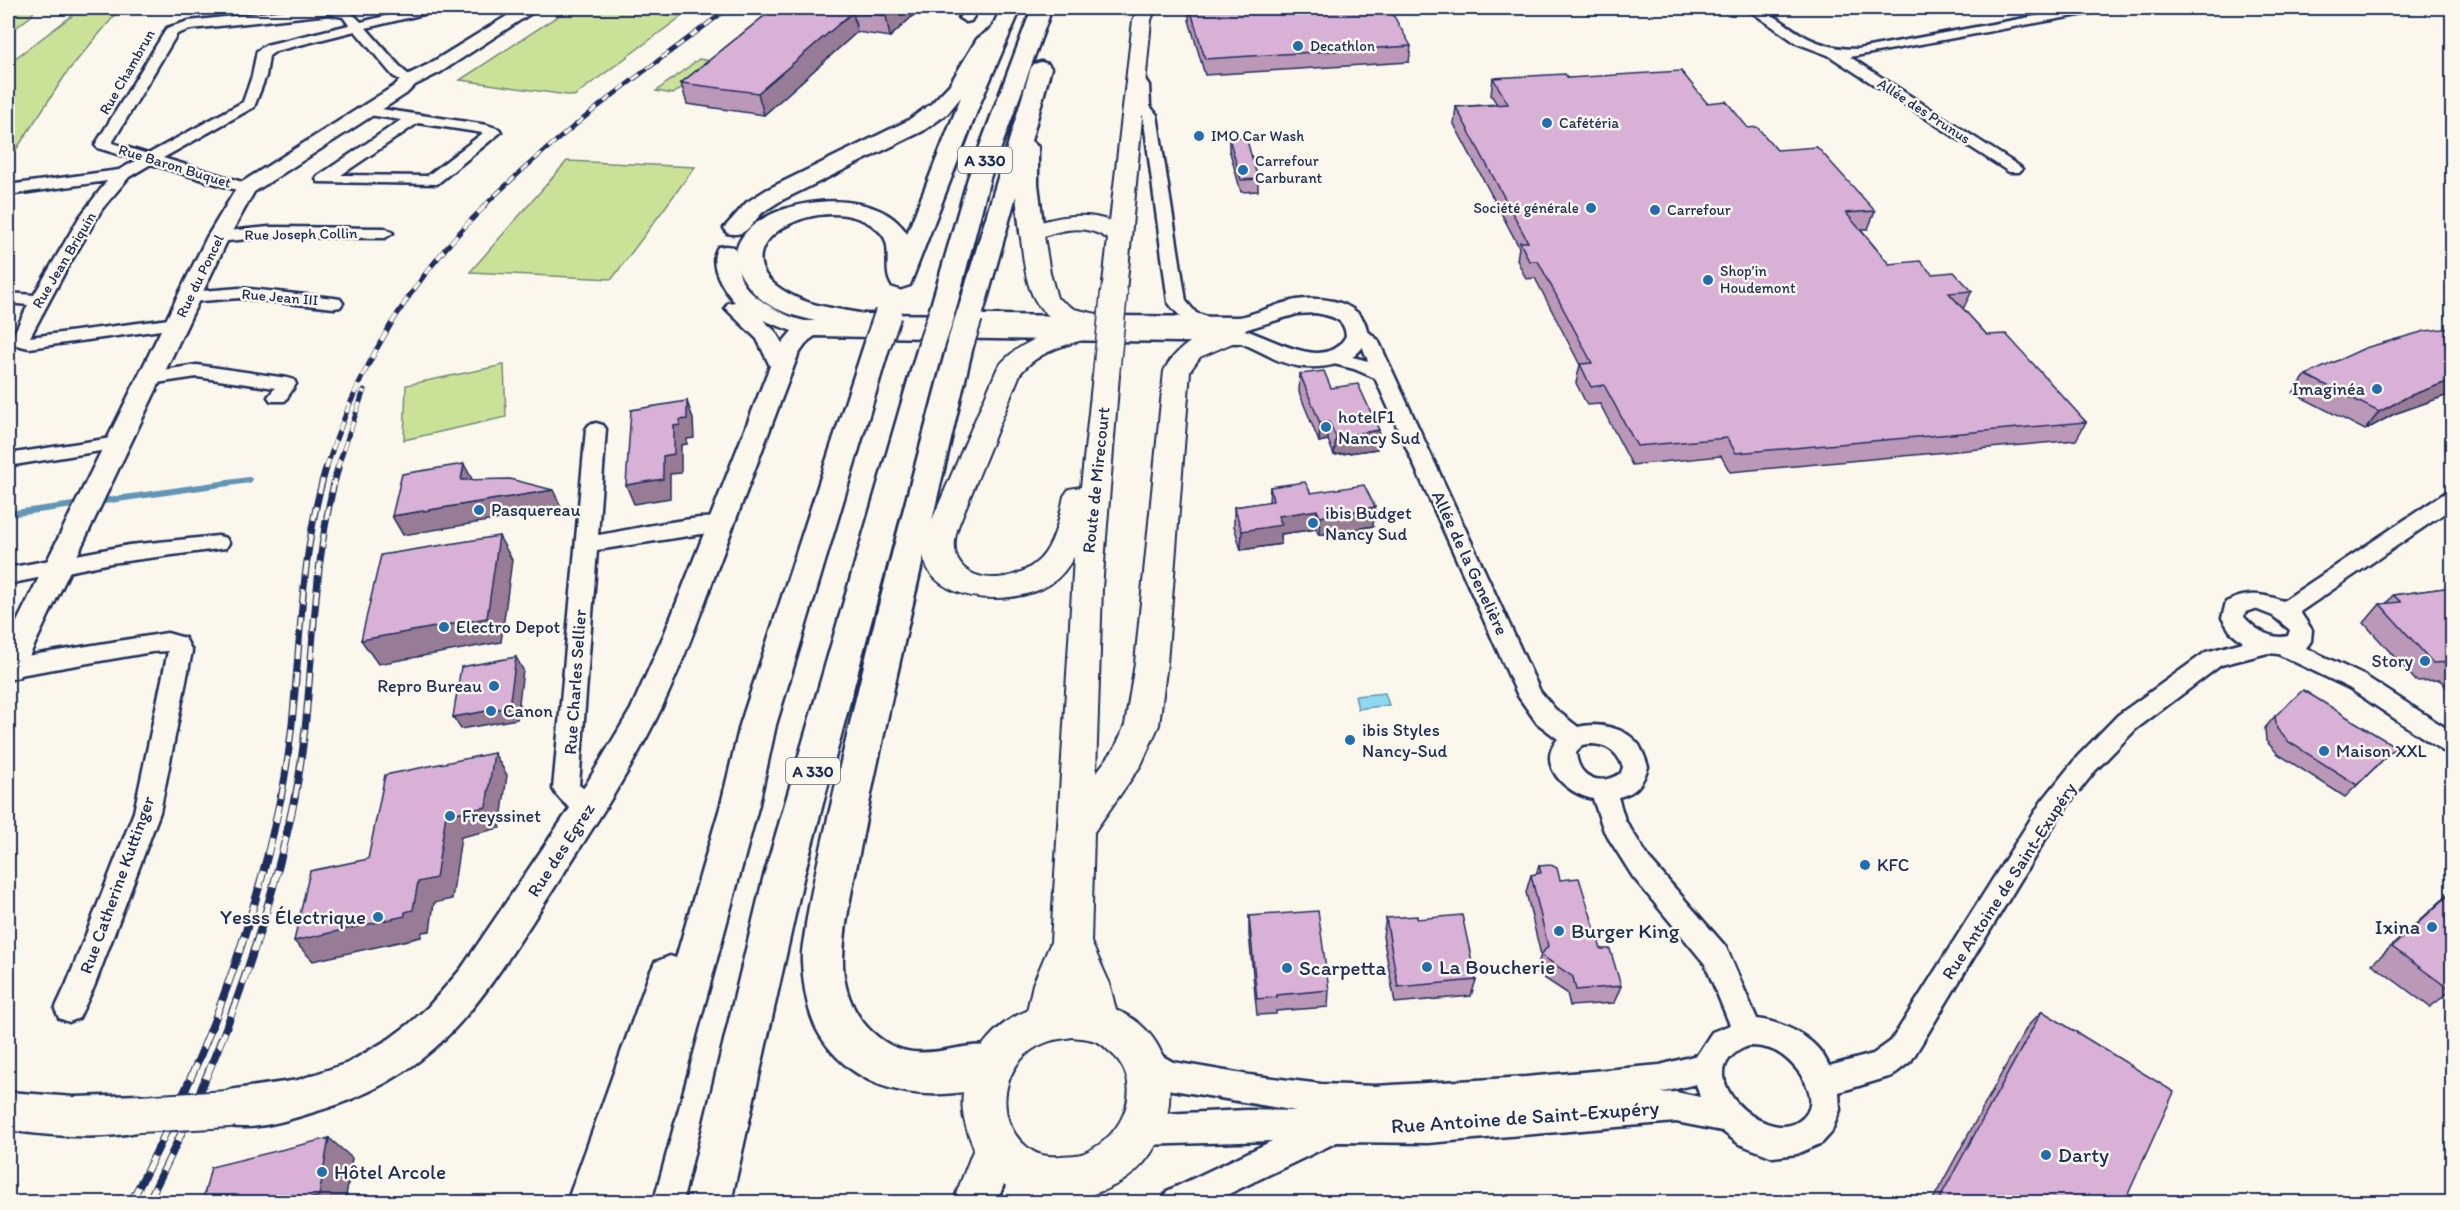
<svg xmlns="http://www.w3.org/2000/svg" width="2460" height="1210" viewBox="0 0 2460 1210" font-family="Itim,sans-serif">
  <rect width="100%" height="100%" fill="#fbf7ec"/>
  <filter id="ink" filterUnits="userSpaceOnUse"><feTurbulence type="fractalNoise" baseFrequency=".0167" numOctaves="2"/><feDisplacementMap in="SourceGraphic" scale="12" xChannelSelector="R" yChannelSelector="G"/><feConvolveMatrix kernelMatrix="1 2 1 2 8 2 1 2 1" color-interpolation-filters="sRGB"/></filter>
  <g filter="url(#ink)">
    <path fill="#cae298" stroke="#72887b" stroke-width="1.5" d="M8 8H36L31 16 8 34Z
      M78 8H131L120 9 68 71 8 162V60L14 59 77 12Z
      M570 8H614L682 16 574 96 460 80Z
      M699 59 716 62 673 94 656 91Z
      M567 161 695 167 612 279 470 272Z
      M504 365 506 417 404 440 406 385Z"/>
    <path fill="#8fd9f0" stroke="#6195b6" stroke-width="1.5" d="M1385 693 1389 705 1358 709 1355 696Z"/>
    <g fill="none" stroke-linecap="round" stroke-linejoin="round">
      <path stroke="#6195b6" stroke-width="6" d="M97 502 249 480
        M8 514 81 504"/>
      <g stroke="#1b2f5e" stroke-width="5">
        <path id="minor" d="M304 8C326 8 345 3 361 22L417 8H437L436 11 366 28 403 70 416 81 409 85 393 76 355 31 276 51 269 56 266 76 254 107 163 158 252 185 254 188 252 191H240L151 164 129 177 102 209 67 268 30 337 177 318 183 319 186 323 183 327 29 348 16 345 12 338 28 305 8 303V293L34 295 79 218 107 181 8 195V185L119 170 137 160 98 148 95 145 167 28 189 21ZM329 14 343 17 349 25 266 45 257 51 252 76 243 102 148 154 112 143 177 34 191 29Z
          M967 8H979L971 21 966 22 959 18Z
          M1746 8C1768 5 1787 28 1808 38 1824 46 1840 49 1858 49L2078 8H2102L2096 12 1850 57 2019 166 2022 169 2019 172H2009L1828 55 1796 43Z
          M1137 74 1142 75 1149 85 1150 106 1157 115 1186 301 1196 313 1216 320 1219 324 1216 328C1196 333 1179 317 1168 302L1146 136 1143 116 1136 107 1135 85 1130 78Z
          M368 107 487 125 499 129 501 132 437 184 318 182 316 179 318 176 401 120 363 114 361 111ZM418 123 483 133 427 176 341 175Z
          M269 227 385 228 393 233 385 238 269 237 218 242 210 237 218 232Z
          M240 288 334 298 340 299 343 303 340 307 334 308 240 298 189 302 183 301 180 297 183 293 189 292Z
          M1358 327 1364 328 1378 340 1540 691 1555 709 1578 727C1597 722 1626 727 1639 745 1643 752 1646 760 1648 767 1642 785 1636 793 1618 797L1625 820 1651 861 1726 947 1757 1019C1786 1023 1817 1038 1829 1066L1873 1054 1891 1041 2042 801 2077 757 2118 715 2206 652 2243 642 2230 631 2222 618 2226 602C2247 592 2261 593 2283 601L2445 493 2452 491V508L2300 612 2312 630 2311 641 2306 648 2365 676 2452 732V754L2443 751 2349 688 2278 654 2268 653 2221 665 2136 729 2095 771 2060 815 1911 1061 1892 1076 1839 1092 1840 1110 1831 1133 1822 1143 1797 1154 1773 1157 1739 1144 1722 1131 1676 1122 1428 1143 1337 1142 1212 1202H1162L1167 1191 1272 1141 1141 1145 1130 1141 1126 1130 1130 1119 1141 1115 1247 1110 1296 1111 1167 1089C1152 1083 1135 1074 1128 1059L1132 1049 1143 1045 1173 1062 1249 1075 1321 1084 1375 1086 1526 1077 1660 1065 1697 1055 1712 1032 1730 1025 1705 964 1633 877 1604 831 1593 799C1566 794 1535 764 1558 739L1537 723 1518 696 1375 378 1354 369 1326 362 1324 358 1326 354 1333 352 1368 361 1361 343 1349 332 1352 328ZM2255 609 2273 616 2290 630 2288 636C2271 640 2256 630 2244 617L2245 612ZM1589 744C1607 744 1617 751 1623 767L1621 773C1600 787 1578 778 1576 753L1582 745ZM1748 1046C1757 1046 1767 1047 1775 1051 1797 1062 1827 1102 1799 1121 1764 1146 1684 1071 1748 1046ZM1696 1084 1700 1097 1676 1092 1660 1093Z
          M197 365 287 378 294 380 296 384 285 401H271L268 397 275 388 197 377 150 384 143 382 141 378 143 374 150 372Z
          M596 423 603 425 606 429 598 535C627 531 704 512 728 519L732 524 728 529 721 531 597 550 579 785 598 799 602 806 598 813 589 817C574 811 561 804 553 789L586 429 589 425Z
          M118 437 125 439 128 443 125 447 8 466V454Z
          M218 536 226 538 229 543 226 548 111 563 8 584V568L129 545Z
          M167 633 185 638 192 651 160 812 94 987 79 1018 69 1022 59 1018 55 1009 67 983 134 812 168 651 152 652 8 677V659Z"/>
      </g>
      <g stroke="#1b2f5e" stroke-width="5">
        <path id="tertiary" d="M520 8H539L441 72 415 85 406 94 254 192 229 237 23 669 19 677 8 680V640L207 237 239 184 394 86 403 77 429 64Z
          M726 246 734 247C740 257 736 272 743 283 752 299 794 323 812 321 827 320 843 316 859 314L1239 317C1262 313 1282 300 1306 299 1387 295 1388 371 1305 367 1282 366 1262 351 1241 343L815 336 808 341 798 355C771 427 743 500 716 572 699 618 683 663 662 707 631 772 590 832 551 893 482 999 442 1076 311 1113 282 1122 244 1134 215 1122L210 1109 215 1096 229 1090 298 1080 348 1063 389 1039 409 1024 428 1007 461 969 587 783 631 709 664 635 770 366 757 339 725 308 728 303 735 302C723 289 707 264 718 247ZM1315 313C1331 316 1345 318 1346 336 1325 374 1272 337 1244 330L1297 314ZM763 320 792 331 782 343 775 331Z
          M8 1092 74 1097 140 1095 154 1101 159 1114 154 1127C117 1142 48 1136 8 1130Z"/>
      </g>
      <g stroke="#1b2f5e" stroke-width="4">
        <path id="secondary" d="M1138 8H1156L1151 20 1126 292 1123 297 1114 299 1105 297 1102 292 1108 239C1087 225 1067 228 1044 236L1050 273 1057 298 1074 309 1115 318 1119 323 1115 328 1106 331 1084 326 1090 328 1094 333 1090 338C1064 345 1037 352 1020 374L959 524C935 589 1019 591 1045 553 1056 537 1060 515 1064 496L1069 489 1081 487 1093 375 1097 369 1106 367 1115 369 1119 375 1102 588 1096 773 1115 748 1125 725 1135 663 1164 371C1175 347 1210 324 1237 331L1241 336 1237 341 1200 357 1190 371 1167 663 1159 725 1141 765 1094 832 1091 942 1109 982 1116 1010C1188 1038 1184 1141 1124 1180 1086 1204 1043 1202 1000 1202L1006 1186 1004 1184 997 1202H953L974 1148C969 1136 964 1124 963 1112 958 1070 989 1025 1027 1011L1033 984 1051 942 1074 557C1067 568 1061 577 1050 584 1012 609 916 604 923 541L998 367C1019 341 1049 333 1081 325 1073 324 1064 323 1057 320 1024 305 1025 264 1020 232L1024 227C1052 218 1081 210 1110 221L1133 20ZM1072 1037C1079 1038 1088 1038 1095 1041 1100 1042 1105 1047 1109 1051 1147 1081 1125 1137 1084 1153 1077 1156 1068 1155 1061 1156 1048 1157 1037 1156 1027 1147 991 1118 1002 1059 1045 1043 1053 1039 1063 1039 1072 1037Z"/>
      </g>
      <g stroke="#1b2f5e" stroke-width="5">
        <path id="motorway" d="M1001 8H1021L981 101 910 285 901 288 892 285C882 271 894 247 881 233 831 180 700 250 793 296 816 308 843 309 868 315L872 321 868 327 859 329C831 324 801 320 775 308 761 301 750 290 742 277 702 210 869 169 907 234L961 97 947 114 923 131 782 200C776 204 768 208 762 213 750 225 746 238 727 233L724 228 747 202 766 190 907 121 931 104 950 84 977 39 992 28Z
          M1032 8H1052L990 178 954 316 950 322 941 324 932 322 928 316 968 178Z
          M1041 62 1048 64 1051 68 1031 141 1038 147V184L1044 232 1041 237 1032 239 1023 237 1020 232 1016 196 982 317 978 323 969 325 960 323 956 317 1031 68 1034 64Z
          M878 334 887 336 891 342 776 725 759 804 651 1202H567L649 975 655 962 670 956 676 958 721 804 740 725 865 342 869 336Z
          M961 334 970 336 974 342C942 477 910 612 881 748 872 787 865 825 857 864 851 894 844 926 843 958 842 985 852 1013 871 1031 919 1077 961 1032 1008 1050L1015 1065 1008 1080C944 1105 862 1101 821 1037 808 1017 803 985 802 961 801 949 805 936 806 924 813 881 823 839 833 797 867 644 908 493 948 342L952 336Z
          M932 335 941 337 945 343 803 879 731 1202H685L763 879 919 343 923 337Z"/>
      </g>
      <use href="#minor" fill="#fbf7ec" fill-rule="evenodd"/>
      <use href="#tertiary" fill="#fbf7ec" fill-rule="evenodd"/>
      <use href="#secondary" fill="#fbf7ec" fill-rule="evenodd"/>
      <use href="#motorway" fill="#fbf7ec" fill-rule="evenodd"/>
      <g stroke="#1b2f5e" stroke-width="4.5">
        <path id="rail-far3" d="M482 208C558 133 644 71 729 8"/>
      </g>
      <g stroke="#1b2f5e" stroke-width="5">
        <path id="rail-far2" d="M326 469C357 369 409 281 484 207
          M337 469 364 390"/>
      </g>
      <g stroke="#1b2f5e" stroke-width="7">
        <path id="rail-far1" d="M281 798C303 689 294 575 326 468
          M295 798C316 688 308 576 338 468"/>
      </g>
      <g stroke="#1b2f5e" stroke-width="8">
        <path id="rail" d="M131 1202C199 1072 252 940 281 796
          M148 1202C214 1072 266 939 295 796"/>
      </g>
      <use href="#rail-far3" stroke="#fbf7ec" stroke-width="3" stroke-dasharray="9" stroke-linecap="butt"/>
      <use href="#rail-far2" stroke="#fbf7ec" stroke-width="4" stroke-dasharray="10" stroke-linecap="butt"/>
      <use href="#rail-far1" stroke="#fbf7ec" stroke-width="4.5" stroke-dasharray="14" stroke-linecap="butt"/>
      <use href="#rail" stroke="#fbf7ec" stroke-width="6" stroke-dasharray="17" stroke-linecap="butt"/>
      <g stroke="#1b2f5e" stroke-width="40" stroke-linecap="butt">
        <path id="tertiary-bridge" d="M140 1114 229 1109"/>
      </g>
      <g stroke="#1b2f5e" stroke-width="29" stroke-linecap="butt">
        <path id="secondary-bridge" d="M1106 375 1114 292"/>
      </g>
      <g stroke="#1b2f5e" stroke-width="30" stroke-linecap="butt">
        <path id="motorway-bridge" d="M878 342 888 314
          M961 342 969 317
          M932 343 941 316"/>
      </g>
      <use href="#tertiary-bridge" stroke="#fbf7ec" stroke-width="36"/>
      <use href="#secondary-bridge" stroke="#fbf7ec" stroke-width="26"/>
      <use href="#motorway-bridge" stroke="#fbf7ec" stroke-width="26"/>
    </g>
    <path fill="#bb97b8" stroke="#1b2f5e" stroke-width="1.5" d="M774 8H921L890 37 857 32 764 115 687 104 681 83Z
      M1189 8H1372L1374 10 1380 13 1411 46 1409 62 1205 75 1189 20Z
      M1419 8H1446V10Z
      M1493 78H1568L1707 103 1748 128 1777 150 1875 211 1868 229H1860L1889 264 1932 274 1972 291 1963 309 1987 335 2086 422 2076 440 1730 472 1721 456 1632 465 1600 404 1587 405 1576 383 1580 365 1535 278 1526 279 1517 260 1519 247 1454 124 1456 107 1497 104 1491 95Z
      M1229 138 1258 179V191L1241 192 1229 149Z
      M2452 328V394L2445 396 2394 414 2365 430 2293 393 2306 375Z
      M1300 374 1331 388 1377 449 1334 455 1328 440 1319 442 1299 392Z
      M1270 487 1311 493 1373 526 1319 535 1316 529 1281 534V544L1241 550 1234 526V507L1269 502Z
      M2452 587V694L2440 680 2416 681 2364 623 2380 604H2386L2393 595Z
      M2275 716 2396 747 2345 797 2278 754 2266 741 2265 728Z
      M1539 866 1560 880 1601 949 1621 986 1614 1003 1570 1006 1567 993 1535 972 1541 955 1526 892 1531 875 1536 874Z
      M2452 891V990L2430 1007 2372 964Z
      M1249 916 1329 990 1328 1007 1276 1011V1014L1257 1015 1249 934Z
      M1386 918 1417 919 1476 980 1471 996 1395 1003 1383 936Z
      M2042 1011 2124 1203H1931L2027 1027Z"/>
    <path fill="#987b96" stroke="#1b2f5e" stroke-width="1.5" d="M896 8H921L890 37 886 16Z
      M853 12 857 32 764 115 758 93Z
      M2452 380V394L2445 396 2394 414 2365 430 2379 412 2409 396Z
      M687 401 693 419 694 438 687 439V444L681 445V473L670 474V498L634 504 626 485 663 456 674 426 680 420Z
      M1329 422 1328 440 1319 442 1320 423Z
      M1379 430 1377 449 1334 455 1336 437Z
      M464 464 474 483 461 480Z
      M553 490 562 509 403 535 392 516Z
      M1375 507 1373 526 1319 535 1320 517Z
      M1317 510 1316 529 1281 534V544L1241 550 1242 531 1278 516Z
      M499 536 512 560 501 642 378 664 361 640Z
      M516 657 523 670 517 719 461 729 453 717Z
      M494 753 507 775 500 828 461 837 452 899 434 903 430 931 422 932 421 937 313 961 294 941 418 882 446 815Z
      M329 1138 352 1158 345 1203H295Z"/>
    <path fill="#d9b0d6" stroke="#1b2f5e" stroke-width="1.5" d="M774 8H896L886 16 853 12 758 93 681 83Z
      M1190 8H1372L1374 10H1378L1380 13H1392L1411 46 1205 59Z
      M1681 71 1707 103 1726 101 1748 128 1757 127 1777 150 1817 147 1875 211 1846 213 1889 264 1920 261 1932 274 1954 272 1972 291 1949 293 1987 335 2006 334 2086 422 1736 453 1727 438 1637 446 1604 385 1591 387 1580 364 1592 363 1538 261H1529L1520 242H1528L1456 107 1508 104 1493 78 1565 74 1568 78Z
      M1246 137 1258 179 1241 180 1229 138Z
      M2452 328V380L2409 396 2379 412 2306 375 2365 348 2425 331Z
      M1324 371 1331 388 1358 384 1379 430 1336 437 1329 422 1320 423 1300 374Z
      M687 401V419L680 420V425L674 426V454L663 456V479L626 485 631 410Z
      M464 464 461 480 510 479 553 490 392 516 402 474Z
      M1305 482 1311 493 1364 485 1375 507 1320 517 1317 510 1278 516 1282 525 1242 531 1234 507 1273 501 1270 487Z
      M499 536 487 618 361 640 381 555Z
      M2452 587V662L2433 663 2380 604 2401 602 2393 595Z
      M516 657 509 707 453 717 461 667Z
      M2303 690 2396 747 2357 785 2289 742 2277 729 2275 716Z
      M494 753 486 807 446 815 436 878 418 882 413 910 405 912V916L294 941 310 871 368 859 385 775Z
      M1551 865 1557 868 1560 880 1579 878 1601 949H1610L1621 986 1576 990 1573 977 1541 955 1548 946 1531 875 1541 873 1539 866Z
      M2452 892V991L2392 947Z
      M1318 911 1329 990 1277 995V997L1257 999 1249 916Z
      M1462 915 1476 980 1398 987 1386 918 1417 916V919Z
      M2042 1011 2174 1092 2124 1203H1937Z
      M329 1138 319 1196 295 1203H202L211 1167Z"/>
  </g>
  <g fill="#1f6fb2" stroke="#fbf7ec" stroke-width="2">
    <circle cx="1298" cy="46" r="6"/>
    <circle cx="1547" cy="123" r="6"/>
    <circle cx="1199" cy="136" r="6"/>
    <circle cx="1243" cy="170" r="6"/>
    <circle cx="1591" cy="208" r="6"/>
    <circle cx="1655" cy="210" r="6"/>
    <circle cx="1708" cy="280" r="6"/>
    <circle cx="2377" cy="389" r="6"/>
    <circle cx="1326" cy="427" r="6"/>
    <circle cx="479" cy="510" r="6"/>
    <circle cx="1313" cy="523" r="6"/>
    <circle cx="444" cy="627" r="6"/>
    <circle cx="2425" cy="661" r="6"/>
    <circle cx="494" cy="686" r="6"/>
    <circle cx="491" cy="711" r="6"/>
    <circle cx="1350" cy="740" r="6"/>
    <circle cx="2324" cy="751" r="6"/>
    <circle cx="450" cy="816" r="6"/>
    <circle cx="1865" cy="865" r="6"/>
    <circle cx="378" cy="917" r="6"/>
    <circle cx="2432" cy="927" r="6"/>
    <circle cx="1559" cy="931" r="6"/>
    <circle cx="1427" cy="967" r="6"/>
    <circle cx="1287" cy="968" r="6"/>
    <circle cx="2046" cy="1155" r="6"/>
    <circle cx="322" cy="1172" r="6"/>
  </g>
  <g text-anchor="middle" stroke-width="5" stroke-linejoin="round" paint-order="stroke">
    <g font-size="15" fill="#1b2f5e" stroke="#fbf7ec" text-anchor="start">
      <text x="1310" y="51">Decathlon</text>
      <text x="1559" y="128">Cafétéria</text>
      <text x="1211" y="141">IMO Car Wash</text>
      <text x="1255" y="166">Carrefour<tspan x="1255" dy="17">Carburant</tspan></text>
      <text x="1579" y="213" text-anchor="end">Société générale</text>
      <text x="1667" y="215">Carrefour</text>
      <text x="1720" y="276">Shop’in<tspan x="1720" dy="17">Houdemont</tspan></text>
    </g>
    <g font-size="15" fill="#1b2f5e" stroke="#fbf7ec">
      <text transform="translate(127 72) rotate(-60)" y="5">Rue Chambrun</text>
      <text transform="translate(1924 111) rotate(33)" y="5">Allée des Prunus</text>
      <text transform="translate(175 166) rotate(17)" y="5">Rue Baron Buquet</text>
      <text transform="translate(301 234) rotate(-1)" y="5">Rue Joseph Collin</text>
      <text transform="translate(64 260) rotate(-59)" y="5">Rue Jean Briquin</text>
      <text transform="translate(200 276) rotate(-64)" y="5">Rue du Poncel</text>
      <text transform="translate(280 297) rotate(5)" y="5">Rue Jean III</text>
    </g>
    <g fill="#fbf7ec" stroke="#5e6b89" stroke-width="1.5">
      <rect x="958" y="147" width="54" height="26" rx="4.5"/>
      <rect x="786" y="758" width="54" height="26" rx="4.5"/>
    </g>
    <g font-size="16" font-weight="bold" fill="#1b2f5e">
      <text x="985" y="166">A 330</text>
      <text x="813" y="777">A 330</text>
    </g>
    <g font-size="18" fill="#1b2f5e" stroke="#fbf7ec" text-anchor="start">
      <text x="2365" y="395" text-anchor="end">Imaginéa</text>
      <text x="1338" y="423">hotelF1<tspan x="1338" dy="21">Nancy Sud</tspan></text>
      <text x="491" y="516">Pasquereau</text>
      <text x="1325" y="519">ibis Budget<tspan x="1325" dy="21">Nancy Sud</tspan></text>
      <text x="456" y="633">Electro Depot</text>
      <text x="2413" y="667" text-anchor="end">Story</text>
      <text x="482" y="692" text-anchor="end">Repro Bureau</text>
      <text x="503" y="717">Canon</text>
      <text x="1362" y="736">ibis Styles<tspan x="1362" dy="21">Nancy-Sud</tspan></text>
      <text x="2336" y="757">Maison XXL</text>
      <text x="462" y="822">Freyssinet</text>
      <text x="1877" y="871">KFC</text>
    </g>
    <g font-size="18" fill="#1b2f5e" stroke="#fbf7ec">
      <text transform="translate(1096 480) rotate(-84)" y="6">Route de Mirecourt</text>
      <text transform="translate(1470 563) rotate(65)" y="6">Allée de la Genelière</text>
      <text transform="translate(575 682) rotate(-86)" y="6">Rue Charles Sellier</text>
      <text transform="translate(561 850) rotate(-57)" y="6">Rue des Egrez</text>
      <text transform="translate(2009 881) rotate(-57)" y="6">Rue Antoine de Saint-Exupéry</text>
      <text transform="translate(117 885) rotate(-70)" y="6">Rue Catherine Kuttinger</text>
    </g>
    <g font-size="21" fill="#1b2f5e" stroke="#fbf7ec" text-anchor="start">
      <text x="366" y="924" text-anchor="end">Yesss Électrique</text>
      <text x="2420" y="934" text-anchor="end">Ixina</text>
      <text x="1571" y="938">Burger King</text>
      <text x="1439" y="974">La Boucherie</text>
      <text x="1299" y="975">Scarpetta</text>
      <text x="2058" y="1162">Darty</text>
      <text x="334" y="1179">Hôtel Arcole</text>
    </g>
    <g font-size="21" fill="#1b2f5e" stroke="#fbf7ec">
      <text transform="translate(1525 1117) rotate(-4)" y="7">Rue Antoine de Saint-Exupéry</text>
    </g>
  </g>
  <rect width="2460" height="1210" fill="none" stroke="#fbf7ec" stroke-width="30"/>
  <rect x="15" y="15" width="2430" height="1180" fill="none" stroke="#1b2f5e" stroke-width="2" filter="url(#ink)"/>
</svg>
